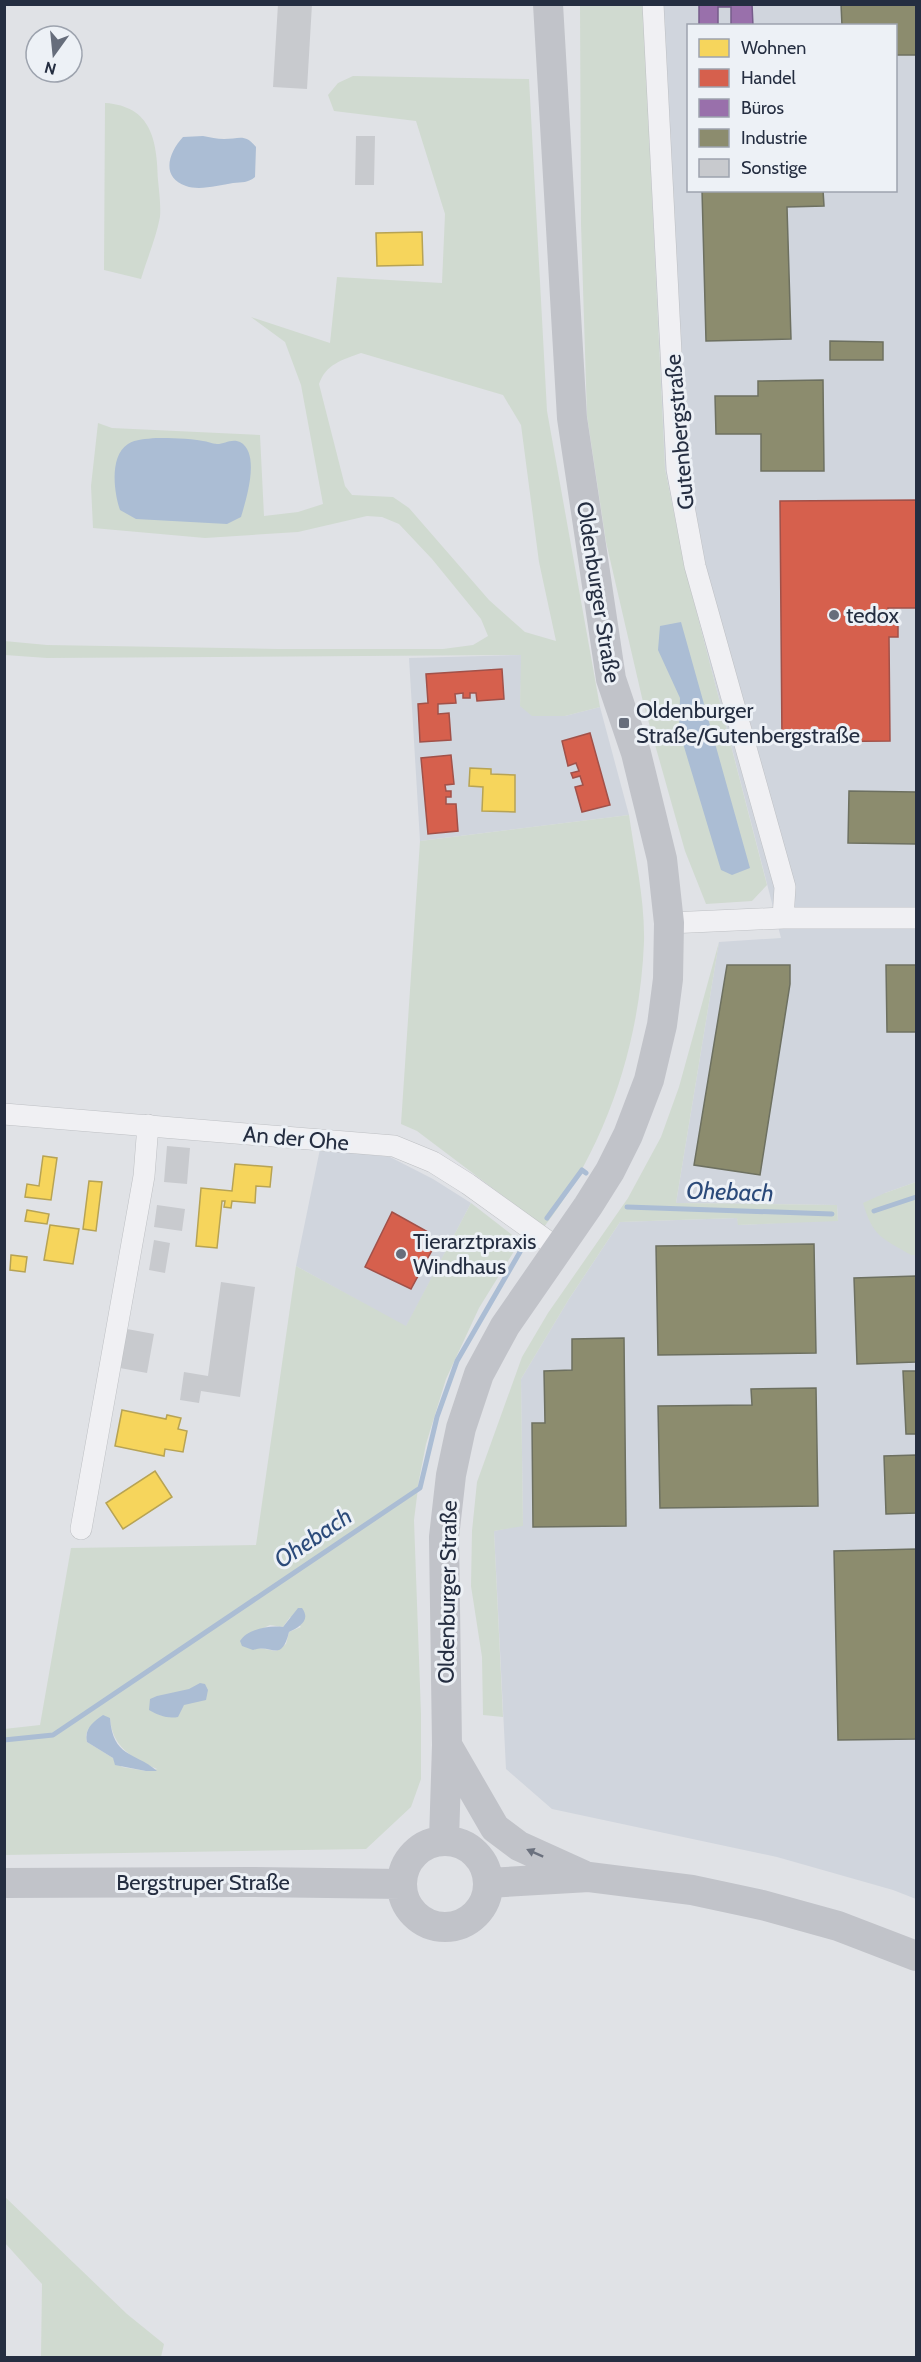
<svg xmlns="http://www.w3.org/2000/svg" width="921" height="2362" viewBox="0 0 921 2362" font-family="Cabin,sans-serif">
  <rect width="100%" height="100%" fill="#e0e2e6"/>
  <path fill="#d0d5dd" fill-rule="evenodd" d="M643 5H916V1182L885 1193 911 1255H916V1899L893 1890 777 1857 552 1809 506 1769 494 1531 523 1525 521 1379 569 1299 620 1222 737 1218 739 1225 838 1220 837 1205 676 1203 719 942 781 938 686 571 665 469ZM688 26H896V190H688Z
    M522 655 520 706 565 716 600 707 629 815 420 841 409 658Z
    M320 1149 390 1157 433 1179 471 1203 406 1327 296 1266Z"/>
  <path fill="#d0dad0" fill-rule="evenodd" d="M580 5H643L665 469 686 571 767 885 752 901 706 904 685 851 643 702 606 542 587 416 581 224Z
    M353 76 529 79 547 411 600 707 565 716H532L520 706 521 655 47 658 5 655 4 641 47 645 278 649H443L473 645 488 636 481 619 432 559 399 524 382 517 367 516 298 532 205 538 93 528 91 486 98 423 112 428 260 435 264 516 298 512 323 504 301 385 285 342 251 317 330 343 337 277 442 283 445 214 416 121 334 111 328 95 338 83ZM361 353 503 395 521 425 539 562 556 641 525 632 489 600 409 508 393 497 352 495 345 486 319 384C326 364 342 360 361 353Z
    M105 103C152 106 157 141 158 180 159 191 161 205 160 217 156 238 147 259 141 279L104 270Z
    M629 815C635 857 645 900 644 942 640 1044 606 1147 544 1227L417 1131 401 1124 420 841Z
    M719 942 676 1203 837 1205 838 1221 738 1225 737 1218 620 1222 569 1299 521 1379 523 1526 494 1531 503 1717 483 1715 482 1657 471 1586 472 1531 477 1482 522 1357 548 1313 628 1198 661 1137 679 1087Z
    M916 1182V1255H911C882 1238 873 1237 863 1203L885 1193Z
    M471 1203 516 1238V1248L479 1308 446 1379 426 1444 419 1480 414 1520 421 1714V1779L411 1807 366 1849 5 1855 4 1729 40 1725 71 1548 256 1545 296 1266 406 1326ZM290 1617 301 1627 289 1632 286 1644 276 1651 259 1648 257 1631 270 1625 283 1627ZM110 1718C112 1747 132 1758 157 1769L146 1771 122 1767 113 1758 87 1742 86 1735 88 1729Z
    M4 2196 127 2314 164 2344 161 2357H41L42 2284 5 2243Z"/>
  <path fill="#abbdd4" d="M203 136C210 137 217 139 224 139 239 139 245 133 256 147L255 177C248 183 242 182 233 183 219 185 200 191 186 186 160 177 169 152 183 137Z
    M156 438C171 438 187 438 203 441 207 441 212 444 217 444 225 444 231 438 240 442 261 453 246 500 241 517L227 524 136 519 120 510C114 493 109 456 128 444 136 439 146 439 156 438Z
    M681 622 750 868 732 875 721 870 679 730 680 698 658 650 660 626Z
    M298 1608H302C311 1620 300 1627 289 1632 281 1664 272 1643 253 1650L242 1646 240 1641C247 1629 270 1625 283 1627Z
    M200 1683 205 1684 208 1690 206 1700 184 1705 178 1717C167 1719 158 1715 149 1710L150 1699 157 1696 189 1689Z
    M103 1715 110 1718C113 1758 134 1751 157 1771H146L115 1765 113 1758 87 1742C84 1729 93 1722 103 1715Z"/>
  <path fill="#f6d55c" stroke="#b7a354" stroke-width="1.5" d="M422 232 423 265 377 266 376 233Z
    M470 768 491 769V774L515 775V812L482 811 483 787 469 786Z
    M43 1156 57 1158 51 1200 25 1197 27 1184 39 1186Z
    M235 1164 272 1167 270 1187 256 1186 255 1203 232 1201 231 1208 224 1207 225 1201H222L217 1248 196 1246 201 1188 232 1191Z
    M89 1181 102 1182 96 1231 83 1229Z
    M27 1210 49 1214 47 1224 25 1221Z
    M50 1225 79 1229 73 1264 44 1260Z
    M11 1255 27 1257 25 1272 10 1270Z
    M122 1410 166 1419 167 1415 181 1418 178 1429 187 1431 183 1452 165 1449 164 1456 115 1446Z
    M155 1471 172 1497 123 1529 106 1503Z"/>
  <path fill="#d6604d" stroke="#a15149" stroke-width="1.5" d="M916 500V608H888V621H898V637H889L890 741 782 742 780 501Z
    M502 669 504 699 477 701 476 693H470V698H463V693L455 694 456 703 438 704V714L449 713 451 740 420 742 418 704 428 703 426 674Z
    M590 733 610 805 582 812 575 787 583 785 580 776 573 778 571 773 579 771 576 763 568 766 562 741Z
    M451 755 454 784 445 785 446 791H451V797H446V804H456L458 831 428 834 421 758Z
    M392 1212 428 1232 426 1235 437 1241 411 1289 365 1267Z"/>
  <path fill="#9970ab" stroke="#765c8b" stroke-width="1.5" d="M699 4H752L753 26H731V7H718V26H699Z"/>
  <path fill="#8c8c6e" stroke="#6d7060" stroke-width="1.5" d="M841 4H916V55H896V26H842Z
    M702 190H823L824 206 787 207 791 339 706 341Z
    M830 341 883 342V360H830Z
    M823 380 824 471H761V434H716L715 396H758V381Z
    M849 791 916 792V844L848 843Z
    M727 965H790V984L760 1175 694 1165Z
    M886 965H916V1032H887Z
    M814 1244 816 1353 658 1355 656 1246Z
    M916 1276V1362L857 1364 854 1278Z
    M624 1338 626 1526 533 1527 532 1423H545L544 1371 572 1370V1339Z
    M903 1371H916V1434H906Z
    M816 1388 818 1506 660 1508 658 1406 752 1405 751 1389Z
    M916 1455V1513L886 1514 884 1456Z
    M916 1549V1739L838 1740 834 1551Z"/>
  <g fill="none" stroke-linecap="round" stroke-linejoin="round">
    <path stroke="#abbdd4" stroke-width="5" d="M627 1207 832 1214
      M874 1211 916 1197
      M547 1218 582 1170 586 1173
      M4 1740 53 1735 420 1488 437 1417 457 1361 520 1252"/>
  </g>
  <path fill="#c8cace" d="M278 4H312L307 89 273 87Z
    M356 136H375L374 185H355Z
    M167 1146 190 1148 187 1184 164 1182Z
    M157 1205 185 1209 182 1231 154 1227Z
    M154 1240 170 1243 165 1273 149 1270Z
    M221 1282 255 1287 240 1397 201 1391 199 1403 180 1400 184 1372 208 1376Z
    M127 1329 154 1334 147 1373 120 1368Z"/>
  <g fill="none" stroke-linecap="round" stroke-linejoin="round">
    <g stroke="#bec0c4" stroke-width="22">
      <path id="minor" d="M653 4 677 469 695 566 785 887 783 918
        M669 923 783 918H916
        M4 1114 394 1146 433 1162 468 1184 557 1248
        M81 1529 144 1176 148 1125"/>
    </g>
    <use href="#minor" stroke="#f0f0f3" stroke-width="21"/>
    <path stroke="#c1c3c9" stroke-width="30" d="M447 1745 495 1828 519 1846 583 1875
      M444 1840 447 1745 444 1537 451 1475 461 1428 479 1374 505 1326 588 1206 610 1171 628 1135 649 1080 662 1025 668 979 669 923 662 859 636 753 611 679 572 418 548 4
      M402 1884a43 43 0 1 1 86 0a43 43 0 1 1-86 0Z
      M4 1883 248 1882 401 1884
      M488 1883 589 1877 692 1890 762 1905 838 1926 916 1956"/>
  </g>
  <defs><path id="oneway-solid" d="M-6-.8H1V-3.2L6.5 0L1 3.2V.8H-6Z" transform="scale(1.5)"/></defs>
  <use fill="#6b717e" href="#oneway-solid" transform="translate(535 1853) rotate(-156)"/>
  <g fill="#666d7b" stroke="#edf1f6" stroke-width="2">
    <circle cx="834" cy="615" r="6"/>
    <rect x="618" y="717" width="12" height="12" rx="3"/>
    <circle cx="401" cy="1254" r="6"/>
  </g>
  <g text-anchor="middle" stroke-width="6" stroke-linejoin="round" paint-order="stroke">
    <g font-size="22" fill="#252e41" stroke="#edf1f6">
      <text transform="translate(679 432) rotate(-95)" y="8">Gutenbergstraße</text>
      <text transform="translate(599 592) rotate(81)" y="8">Oldenburger Straße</text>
      <text transform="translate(296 1138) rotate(5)" y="8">An der Ohe</text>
      <text transform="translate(447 1592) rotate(-89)" y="8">Oldenburger Straße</text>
      <text x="203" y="1890">Bergstruper Straße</text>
    </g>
    <g font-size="22" fill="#252e41" stroke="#edf1f6" text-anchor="start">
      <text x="846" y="623">tedox</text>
      <text x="636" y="718">Oldenburger<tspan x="636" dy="25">Straße/Gutenbergstraße</tspan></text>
      <text x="413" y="1249">Tierarztpraxis<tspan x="413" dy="25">Windhaus</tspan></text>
    </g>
    <g font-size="24" font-style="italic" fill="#2b4a7a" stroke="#edf1f6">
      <text transform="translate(730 1192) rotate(2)" y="8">Ohebach</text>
      <text transform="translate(313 1538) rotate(-34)" y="8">Ohebach</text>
    </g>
  </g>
  <rect width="921" height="2362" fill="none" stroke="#252e41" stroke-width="12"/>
  <rect x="687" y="24" width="210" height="168" fill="#edf1f6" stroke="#9da3ae" stroke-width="1.5"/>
  <rect x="699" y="39" width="30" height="18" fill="#f6d55c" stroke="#9da3ae" stroke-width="1.5"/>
  <text x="741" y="54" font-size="18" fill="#252e41">Wohnen</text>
  <rect x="699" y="69" width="30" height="18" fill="#d6604d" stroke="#9da3ae" stroke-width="1.5"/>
  <text x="741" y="84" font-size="18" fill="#252e41">Handel</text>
  <rect x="699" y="99" width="30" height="18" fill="#9970ab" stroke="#9da3ae" stroke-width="1.5"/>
  <text x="741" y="114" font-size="18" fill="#252e41">Büros</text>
  <rect x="699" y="129" width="30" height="18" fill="#8c8c6e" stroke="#9da3ae" stroke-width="1.5"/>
  <text x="741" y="144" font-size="18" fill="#252e41">Industrie</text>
  <rect x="699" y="159" width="30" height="18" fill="#c8cace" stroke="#9da3ae" stroke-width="1.5"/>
  <text x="741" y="174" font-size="18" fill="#252e41">Sonstige</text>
  <g transform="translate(54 54) rotate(195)"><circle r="28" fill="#edf1f6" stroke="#9da3ae" stroke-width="1.5"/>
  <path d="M0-4.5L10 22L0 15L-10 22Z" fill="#666d7b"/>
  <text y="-9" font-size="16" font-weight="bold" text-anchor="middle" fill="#252e41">N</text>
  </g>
</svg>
